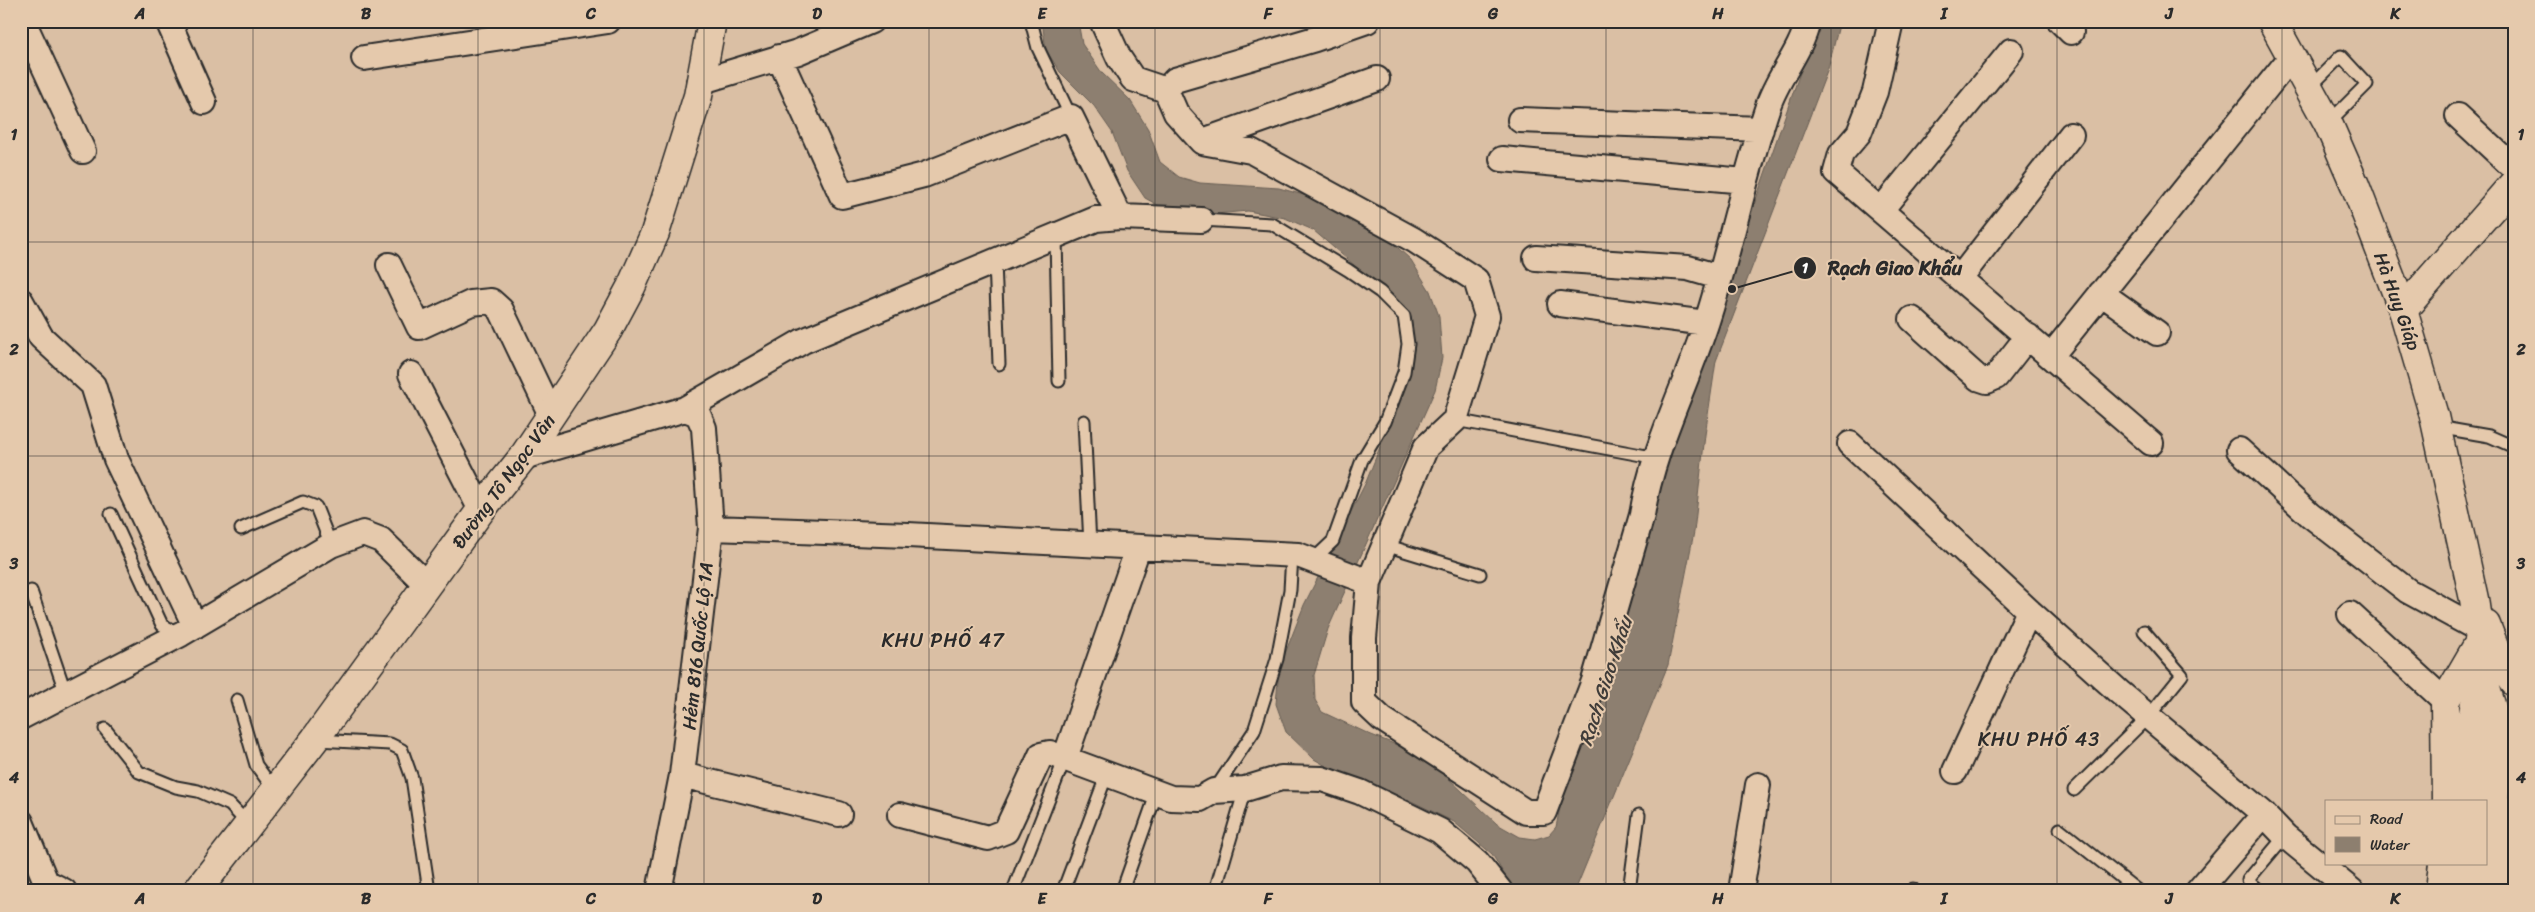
<svg xmlns="http://www.w3.org/2000/svg" width="2535" height="912" viewBox="0 0 2535 912" font-family="Sriracha,sans-serif">
  <rect width="100%" height="100%" fill="#dabfa4"/>
  <filter id="ink" filterUnits="userSpaceOnUse"><feTurbulence type="fractalNoise" baseFrequency=".02" numOctaves="2"/><feDisplacementMap in="SourceGraphic" scale="10" xChannelSelector="R" yChannelSelector="G"/><feConvolveMatrix kernelMatrix="1 2 1 2 8 2 1 2 1" color-interpolation-filters="sRGB"/></filter>
  <g filter="url(#ink)">
    <path fill="#8d7f6f" stroke="#665d54" d="M1042 21H1078L1082 44 1102 73 1130 100 1148 129 1160 162 1179 177 1200 183 1279 188 1328 202 1373 225 1411 260 1430 291 1439 316 1442 358 1435 390 1328 629 1314 675 1315 700 1322 712 1369 734 1404 748 1446 776 1497 824 1520 837 1535 839 1549 835 1556 827 1565 783 1647 501 1722 297 1818 21H1840L1828 69 1716 361 1705 435 1694 532 1668 665 1575 891H1514L1492 854 1454 822 1405 798 1352 781 1314 759 1286 732 1276 704 1279 669 1304 605 1366 482 1400 397 1412 346 1395 300 1313 230 1285 218 1248 211 1194 216 1172 213 1145 198 1127 171 1112 132 1094 106 1060 72 1046 50Z"/>
    <g fill="none" stroke-linecap="round" stroke-linejoin="round">
      <g stroke="#2b2b2b" stroke-width="15">
        <path id="lane" d="M1031 21 1038 48 1071 117
          M2309 88 2341 56 2367 84 2328 123
          M1201 220 1272 224 1348 270 1380 292 1404 316 1408 344 1404 372 1385 422 1362 460 1333 541 1313 560
          M1056 236 1059 381
          M995 261 999 364
          M1455 420 1657 458
          M1084 421 1090 545
          M2437 427 2489 436 2514 447
          M111 514 162 625 180 634
          M241 529 303 502 316 507 331 545
          M1385 545 1480 574
          M31 591 66 694
          M237 700 256 765 275 791
          M105 729 139 772 176 787 198 791 230 805 249 825
          M317 740 390 744 402 750 412 778 429 891
          M2074 790 2148 717 2182 675 2144 631
          M1214 791 1254 731 1277 659 1290 590 1292 555
          M2060 829 2138 891
          M1013 891 1065 758
          M1063 891 1107 774
          M1122 891 1157 792
          M1215 891 1245 789
          M1629 891 1639 815
          M1913 891V889
          M2260 891 2248 880 2285 836"/>
      </g>
      <g stroke="#2b2b2b" stroke-width="28">
        <path id="street" d="M23 21 83 151
          M168 21 204 102
          M1102 21 1119 58 1133 79 1166 90
          M1367 21 1315 39 1175 80 1166 90 1176 113 1202 142 1251 151 1414 240 1476 280 1487 316 1455 420 1426 447 1369 582 1364 638V702L1382 719 1526 812H1544L1594 681 1642 515C1653 447 1686 386 1707 321 1730 250 1744 177 1768 106 1778 76 1801 52 1808 21
          M1891 21 1875 92 1859 133 1841 154 1836 172 2151 443
          M2060 21 2071 32
          M779 57 842 196 924 175 1071 117 1120 217
          M364 58 608 21
          M699 82 798 52 871 21
          M2458 116 2514 168
          M1520 120 1761 129
          M1203 141 1377 79
          M1502 159 1745 181
          M1881 210 2011 51
          M1536 258 1688 268 1719 277
          M389 265 419 327 471 303 491 301 501 310 551 415
          M1960 278 2071 135
          M2101 293 2157 333
          M21 301 41 337 93 385 116 459 195 626
          M1560 304 1706 323
          M1912 319 1978 378 1987 381 1996 377 2028 336
          M2051 356 2292 56
          M411 374 481 510
          M1850 444 2029 611 2119 692 2264 814 2285 836 2352 891
          M2239 450 2310 515 2408 591 2478 629
          M523 457 685 409 803 341 1096 219 1120 217 1201 220
          M711 528 908 535 1298 555 1369 582
          M2350 614 2445 701
          M21 717 181 634 331 545 363 533 381 540 427 585
          M1065 758 1138 548
          M1955 771 2029 611
          M682 775 839 814
          M900 815 988 838 1006 831 1037 764 1041 755 1050 753 1171 798 1200 799 1214 791 1245 789 1281 778 1322 779 1360 792 1440 831 1477 862 1500 891
          M21 822 46 882 64 891
          M659 891 682 775 711 528 704 428 698 414 685 409
          M1741 891 1758 785
          M2198 891 2264 814"/>
      </g>
      <g stroke="#2b2b2b" stroke-width="31">
        <path id="secondary" d="M2403 310 2514 183
          M197 891 315 739 481 510 523 457 608 330 631 287 655 233 698 96 712 21"/>
      </g>
      <g stroke="#2b2b2b" stroke-width="31">
        <path id="primary" d="M2272 21 2328 123 2355 185 2403 310 2434 416 2474 599 2480 641 2481 672 2471 724 2470 801
          M2486 625 2500 661 2514 682
          M2482 676 2497 724 2498 749 2488 891
          M2463 891 2465 863"/>
      </g>
      <g stroke="#2b2b2b" stroke-width="31">
        <path id="highway" d="M2446 801 2445 701 2480 641
          M2496 804C2518 834 2513 856 2510 891
          M2440 891 2443 863"/>
      </g>
      <use href="#lane" stroke="#e5c9ac" stroke-width="11"/>
      <use href="#street" stroke="#e5c9ac" stroke-width="24"/>
      <use href="#secondary" stroke="#e5c9ac" stroke-width="28"/>
      <use href="#primary" stroke="#e5c9ac" stroke-width="28"/>
      <use href="#highway" stroke="#e5c9ac" stroke-width="28"/>
    </g>
  </g>
  <path fill="none" stroke="#2b2b2b" stroke-width="1" stroke-opacity="0.55" d="M253 21V891M478 21V891M704 21V891M929 21V891M1155 21V891M1380 21V891M1606 21V891M1831 21V891M2057 21V891M2282 21V891M21 242H2514M21 456H2514M21 670H2514"/>
  <g text-anchor="middle" stroke-width="4" stroke-linejoin="round" paint-order="stroke">
    <g font-size="19" fill="#2b2b2b" stroke="#e5c9ac">
      <text transform="translate(2398 301) rotate(70)" y="7">Hà Huy Giáp</text>
      <text transform="translate(503 481) rotate(-54)" y="7">Đường Tô Ngọc Vân</text>
      <text transform="translate(697 646) rotate(-84)" y="7">Hẻm 816 Quốc Lộ 1A</text>
    </g>
    <g font-size="20" letter-spacing="1" fill="#2b2b2b" stroke="#e5c9ac">
      <text x="943" y="647">KHU PHỐ 47</text>
      <text x="2039" y="746">KHU PHỐ 43</text>
    </g>
    <g font-size="20" font-style="italic" fill="#3f3c39" stroke="#e5c9ac">
      <text transform="translate(1605 681) rotate(-72)" y="7">Rạch Giao Khẩu</text>
    </g>
  </g>
  <path fill="none" stroke="#2b2b2b" stroke-width="2" d="M1732 289L1805 268"/>
  <g fill="#2b2b2b" stroke="#e5c9ac" stroke-width="2">
    <circle cx="1732" cy="289" r="5"/>
    <circle cx="1805" cy="268" r="12"/>
  </g>
  <g font-size="15" text-anchor="middle" font-weight="bold" fill="#fff">
    <text x="1805" y="273">1</text>
  </g>
  <g font-size="20" text-anchor="middle" font-weight="bold" fill="#2b2b2b" stroke="#e5c9ac" stroke-width="4" stroke-linejoin="round" paint-order="stroke">
    <text x="1895" y="275">Rạch Giao Khẩu</text>
  </g>
  <rect width="2535" height="912" fill="none" stroke="#e5c9ac" stroke-width="55"/>
  <rect x="2325" y="800" width="162" height="65" fill="#e5c9ac" stroke="#9b8a78"/>
  <rect x="2335" y="816" width="25" height="8" fill="#e5c9ac" stroke="#9b8a78"/>
  <text x="2370" y="824" font-size="15" fill="#2b2b2b">Road</text>
  <rect x="2335" y="837" width="25" height="15" fill="#8d7f6f" stroke="#9b8a78"/>
  <text x="2370" y="850" font-size="15" fill="#2b2b2b">Water</text>
  <rect x="28" y="28" width="2480" height="856" fill="none" stroke="#2b2b2b" stroke-width="2"/>
  <g font-size="16" text-anchor="middle" font-weight="bold" fill="#2b2b2b">
    <text x="140" y="19">A</text>
    <text x="366" y="19">B</text>
    <text x="591" y="19">C</text>
    <text x="817" y="19">D</text>
    <text x="1042" y="19">E</text>
    <text x="1268" y="19">F</text>
    <text x="1493" y="19">G</text>
    <text x="1718" y="19">H</text>
    <text x="1944" y="19">I</text>
    <text x="2169" y="19">J</text>
    <text x="2395" y="19">K</text>
    <text x="14" y="140">1</text>
    <text x="2521" y="140">1</text>
    <text x="14" y="355">2</text>
    <text x="2521" y="355">2</text>
    <text x="14" y="569">3</text>
    <text x="2521" y="569">3</text>
    <text x="14" y="783">4</text>
    <text x="2521" y="783">4</text>
    <text x="140" y="904">A</text>
    <text x="366" y="904">B</text>
    <text x="591" y="904">C</text>
    <text x="817" y="904">D</text>
    <text x="1042" y="904">E</text>
    <text x="1268" y="904">F</text>
    <text x="1493" y="904">G</text>
    <text x="1718" y="904">H</text>
    <text x="1944" y="904">I</text>
    <text x="2169" y="904">J</text>
    <text x="2395" y="904">K</text>
  </g>
</svg>
